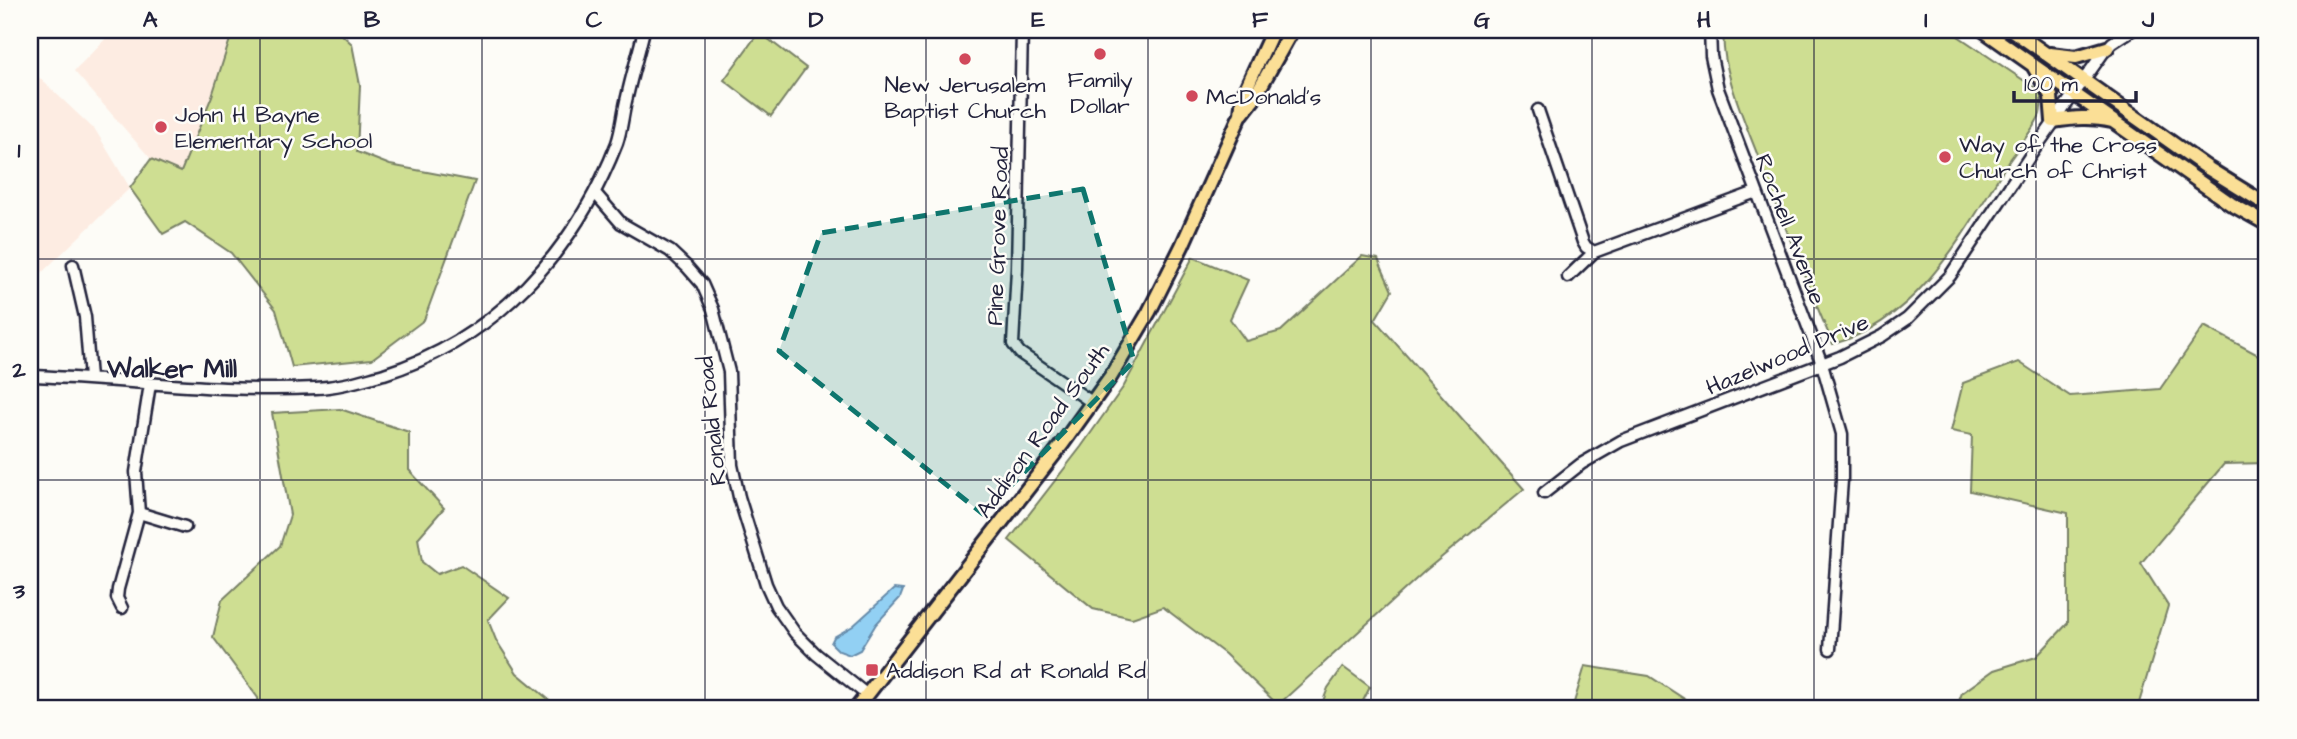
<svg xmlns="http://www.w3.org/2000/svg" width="2297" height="739" viewBox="0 0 2297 739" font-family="'Architects Daughter',sans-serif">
  <rect width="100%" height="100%" fill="#fdfcf7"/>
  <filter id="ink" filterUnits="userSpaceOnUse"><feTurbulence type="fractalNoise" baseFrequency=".0143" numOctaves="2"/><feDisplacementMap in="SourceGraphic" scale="14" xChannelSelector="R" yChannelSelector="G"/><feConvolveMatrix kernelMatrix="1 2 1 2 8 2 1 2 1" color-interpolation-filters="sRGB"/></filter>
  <g filter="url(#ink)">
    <path fill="#fdece2" d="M114 30H233L212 96 181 173 151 159 74 71Z
      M30 69 96 131 130 188 30 284Z"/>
    <path fill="#cede92" stroke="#788066" stroke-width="2" d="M233 30H337L352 44 360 85 357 152 390 165 475 181 424 320 372 359 292 367 276 310 231 253 185 222 163 234 130 188 151 159 181 172 212 96Z
      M1724 30H1949L2041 92C2041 99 2042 107 2040 114 2038 123 2012 156 2005 167 1962 236 1916 322 1833 344 1807 285 1784 224 1761 164 1748 129 1719 66 1724 30Z
      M759 32 806 68 771 116 724 80Z
      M1362 256 1378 259 1392 291 1375 320 1524 489 1425 571 1278 705 1225 654 1163 607 1132 618 1093 609 1009 540 1081 447 1124 386 1193 257 1248 280 1230 319 1246 341 1281 331Z
      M2204 326 2258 355 2267 354V463L2224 464 2141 563 2168 606 2139 703 2132 709H1956L1962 693 1994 670 2036 657 2068 623V513L1970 491 1972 435 1951 431 1963 383 2019 362 2070 396 2160 389Z
      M340 409 409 432V470L444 508 418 538 422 562 437 574 461 565 509 598 488 620 496 640 517 673 560 709H259L258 698 213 637 222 600 280 546 290 515 272 413Z
      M1585 666 1649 676 1689 702 1693 709H1572Z
      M1343 667 1370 687 1359 709H1320L1328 688Z"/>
    <path fill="#92d0f3" stroke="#658aa9" stroke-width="2" d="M894 589 903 590 900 598 876 624 860 650 850 655 839 651 831 643 834 637 853 626Z"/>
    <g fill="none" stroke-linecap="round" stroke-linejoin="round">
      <g stroke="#22223b" stroke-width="15">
        <path id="minor" d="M1022 30 1017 269 1013 344 1020 353 1093 403
          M1710 30 1711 56 1718 89 1822 364 1842 434V480L1830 649
          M1538 110 1583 242 1586 247 1594 252
          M595 193 621 223 670 251 687 267 702 284 713 309 729 372 732 465 739 497 766 584 776 606 795 633 816 654 867 695
          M73 265 85 317 90 378
          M1568 277 1594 252 1756 192
          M30 376C125 379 220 393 316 388 340 387 361 380 384 374 496 339 575 251 617 143 622 129 623 112 627 97 632 74 639 52 644 30
          M150 384 136 472 139 513 185 527
          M1544 493 1581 464 1621 441 1840 357 1882 336 1907 319 1950 276 2034 150 2103 53 2112 43 2132 30
          M122 608 117 598 118 589 139 513
          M30 703 33 707"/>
      </g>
      <g stroke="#22223b" stroke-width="18">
        <path id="major" d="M1983 30 2231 204 2267 224
          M2012 30 2209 169 2267 205
          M2050 54 2076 57 2107 48
          M2034 67 2051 96 2053 121C2073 118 2092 116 2112 121
          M1242 114 1253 100 1292 30
          M856 709 1063 443 1111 376 1149 312 1182 246 1241 114 1243 95 1273 30"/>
      </g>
      <use href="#minor" stroke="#fdfcf7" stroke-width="10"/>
      <use href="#major" stroke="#fbdf96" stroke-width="12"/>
    </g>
  </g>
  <path fill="#0f766e" fill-opacity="0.2" stroke="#0f766e" stroke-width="5" stroke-dasharray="14 9" stroke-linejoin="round" d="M1083 189 1134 361 983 514 779 351 821 233Z"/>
  <path fill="none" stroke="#22223b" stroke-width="2" stroke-opacity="0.55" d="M260 30V709M482 30V709M705 30V709M926 30V709M1148 30V709M1371 30V709M1592 30V709M1814 30V709M2036 30V709M30 259H2267M30 480H2267"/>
  <g fill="#d1495b" stroke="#fdfcf7" stroke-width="2.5">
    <circle cx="1100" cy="54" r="7"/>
    <circle cx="965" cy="59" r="7"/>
    <circle cx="1192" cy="96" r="7"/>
    <circle cx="161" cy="127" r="7"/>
    <circle cx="1945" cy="157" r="7"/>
    <rect x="865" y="663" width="14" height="14" rx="3.5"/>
  </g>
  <g text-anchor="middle" stroke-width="5" stroke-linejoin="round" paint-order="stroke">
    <g font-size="23" fill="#22223b" stroke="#fdfcf7" text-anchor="start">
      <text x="1100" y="87" text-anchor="middle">Family<tspan x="1100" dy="26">Dollar</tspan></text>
      <text x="965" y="92" text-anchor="middle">New Jerusalem<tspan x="965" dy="26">Baptist Church</tspan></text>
      <text x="1206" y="104">McDonald's</text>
      <text x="175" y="122">John H Bayne<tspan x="175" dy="26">Elementary School</tspan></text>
      <text x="1959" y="152">Way of the Cross<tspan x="1959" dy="26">Church of Christ</tspan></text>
      <text x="886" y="678">Addison Rd at Ronald Rd</text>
    </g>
    <g font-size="23" fill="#22223b" stroke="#fdfcf7">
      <text transform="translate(1791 229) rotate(69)" y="8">Rochell Avenue</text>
      <text transform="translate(997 236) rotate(-88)" y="8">Pine Grove Road</text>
      <text transform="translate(1787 354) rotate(-23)" y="8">Hazelwood Drive</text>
      <text transform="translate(711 421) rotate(-96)" y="8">Ronald Road</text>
      <text transform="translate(1042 430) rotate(-54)" y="8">Addison Road South</text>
    </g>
    <g font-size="26" font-weight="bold" fill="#22223b" stroke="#fdfcf7">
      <text x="172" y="377">Walker Mill</text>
    </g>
  </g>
  <rect width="2297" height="739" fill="none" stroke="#fdfcf7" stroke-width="77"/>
  <path d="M2014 91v10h122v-10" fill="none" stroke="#22223b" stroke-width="3.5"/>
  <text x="2024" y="91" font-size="21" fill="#22223b" stroke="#fdfcf7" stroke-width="5" paint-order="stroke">100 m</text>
  <rect x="38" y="38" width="2220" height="662" fill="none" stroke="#22223b" stroke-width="2.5"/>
  <g font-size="23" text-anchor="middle" font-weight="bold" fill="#22223b">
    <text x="150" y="27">A</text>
    <text x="372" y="27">B</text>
    <text x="594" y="27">C</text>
    <text x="816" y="27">D</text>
    <text x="1038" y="27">E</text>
    <text x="1260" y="27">F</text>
    <text x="1482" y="27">G</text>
    <text x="1704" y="27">H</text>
    <text x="1926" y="27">I</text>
    <text x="2148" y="27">J</text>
    <text x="19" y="157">1</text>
    <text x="19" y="377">2</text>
    <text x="19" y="598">3</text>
  </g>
</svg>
